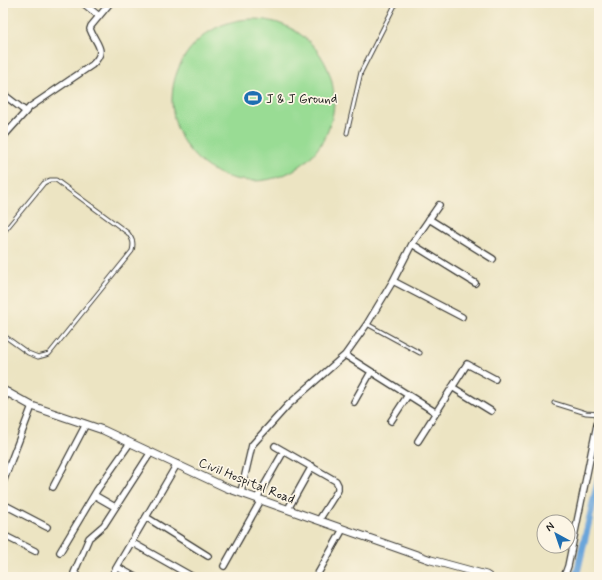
<svg xmlns="http://www.w3.org/2000/svg" width="602" height="580" viewBox="0 0 602 580" font-family="Mynerve,sans-serif">
  <rect width="100%" height="100%" fill="#fcf5e5"/>
  <filter id="ink" filterUnits="userSpaceOnUse"><feTurbulence type="fractalNoise" baseFrequency=".025" numOctaves="2"/><feDisplacementMap in="SourceGraphic" scale="8" xChannelSelector="R" yChannelSelector="G"/><feConvolveMatrix kernelMatrix="1 2 1 2 8 2 1 2 1" color-interpolation-filters="sRGB"/></filter>
  <filter id="wash" filterUnits="userSpaceOnUse"><feTurbulence type="fractalNoise" baseFrequency=".012" numOctaves="4" result="noise"/><feDisplacementMap in="SourceGraphic" scale="16" xChannelSelector="R" yChannelSelector="G"/><feGaussianBlur stdDeviation="0.9" result="paint"/><feColorMatrix in="noise" values="0 0 0 0 0 0 0 0 0 0 0 0 0 0 0 0 0 1.4 0 .05"/><feComposite in="paint" operator="in"/></filter>
  <g filter="url(#wash)">
    <rect width="100%" height="100%" fill="#ece4c2"/>
    <path fill="#99dc94" stroke="#5a7c58" d="M172 100a81 81 0 1 1 162 0a81 81 0 1 1-162 0Z"/>
    <g fill="none" stroke-linecap="round" stroke-linejoin="round">
      <path stroke="#6aa5da" stroke-width="7" d="M576 577 599 477"/>
    </g>
  </g>
  <g filter="url(#ink)">
    <g fill="none" stroke-linecap="round" stroke-linejoin="round">
      <g stroke="#3b3a35" stroke-width="5">
        <path id="service" d="M593 3 599 6
          M347 133 361 72 396 3
          M3 233 44 183 50 180H56L128 233C133 240 134 243 132 251L49 354 38 357 28 353 3 335
          M367 324 420 353
          M554 403 586 413 599 414"/>
      </g>
      <g stroke="#3b3a35" stroke-width="8">
        <path id="minor" d="M83 3 99 16
          M3 94 25 111
          M3 137 30 107 92 65C108 50 96 45 90 29L91 26 110 3
          M429 219 493 259
          M412 244 475 283
          M393 281 462 317
          M345 355 435 412
          M452 387 491 411
          M3 400 8 392
          M354 402 371 372
          M391 421 408 395
          M418 441 467 364 495 379
          M275 446 336 481 338 485V490L319 520
          M3 482 32 406
          M53 487 86 424
          M241 492 252 445 288 405 345 355 367 324 393 281 412 244 439 205
          M94 495 115 507
          M257 498 284 451
          M3 504 47 527
          M288 509 312 466
          M146 517 208 556
          M3 535 35 551
          M131 542 193 577
          M60 552 97 490 130 443
          M224 566 261 500
          M117 567 135 577
          M79 577 74 573 89 538 104 525 151 452
          M111 577 177 464
          M316 577 343 529
          M564 577 568 566 599 415"/>
      </g>
      <g stroke="#3b3a35" stroke-width="9">
        <path id="tertiary" d="M3 390 32 406 103 430 227 488 431 560 486 575 489 577"/>
      </g>
      <use href="#service" stroke="#fff" stroke-width="3"/>
      <use href="#minor" stroke="#fff" stroke-width="5.5"/>
      <use href="#tertiary" stroke="#fff" stroke-width="7"/>
    </g>
  </g>
  <defs>
    <g id="stadium-bare" transform="scale(1.38)"><path d="M0-5a6.5 5 0 1 0 0 10a6.5 5 0 1 0 0-10ZM-3.5-1.8h7v3.6h-7Z" fill="#1f6fb2" stroke="#fcf5e5" stroke-width="2.5" paint-order="stroke"/></g>
  </defs>
  <g fill-rule="evenodd">
    <use href="#stadium-bare" x="253" y="98"/>
  </g>
  <g text-anchor="middle" stroke-width="3.5" stroke-linejoin="round" paint-order="stroke">
    <g font-size="13" fill="#1c1c1c" stroke="#fcf5e5" text-anchor="start">
      <text x="266" y="103">J &amp; J Ground</text>
    </g>
    <g font-size="13" fill="#1c1c1c" stroke="#fcf5e5">
      <text transform="translate(247 480) rotate(22)" y="5">Civil Hospital Road</text>
    </g>
  </g>
  <rect width="602" height="580" fill="none" stroke="#fcf5e5" stroke-width="16"/>
  <g transform="translate(556 534) rotate(320)"><circle r="19" fill="#fcf5e5" stroke="#a29e95"/>
  <path d="M0-3L7 15L0 10L-7 15Z" fill="#1f6fb2"/>
  <text y="-6" font-size="11" font-weight="bold" text-anchor="middle" fill="#1c1c1c">N</text>
  </g>
</svg>
